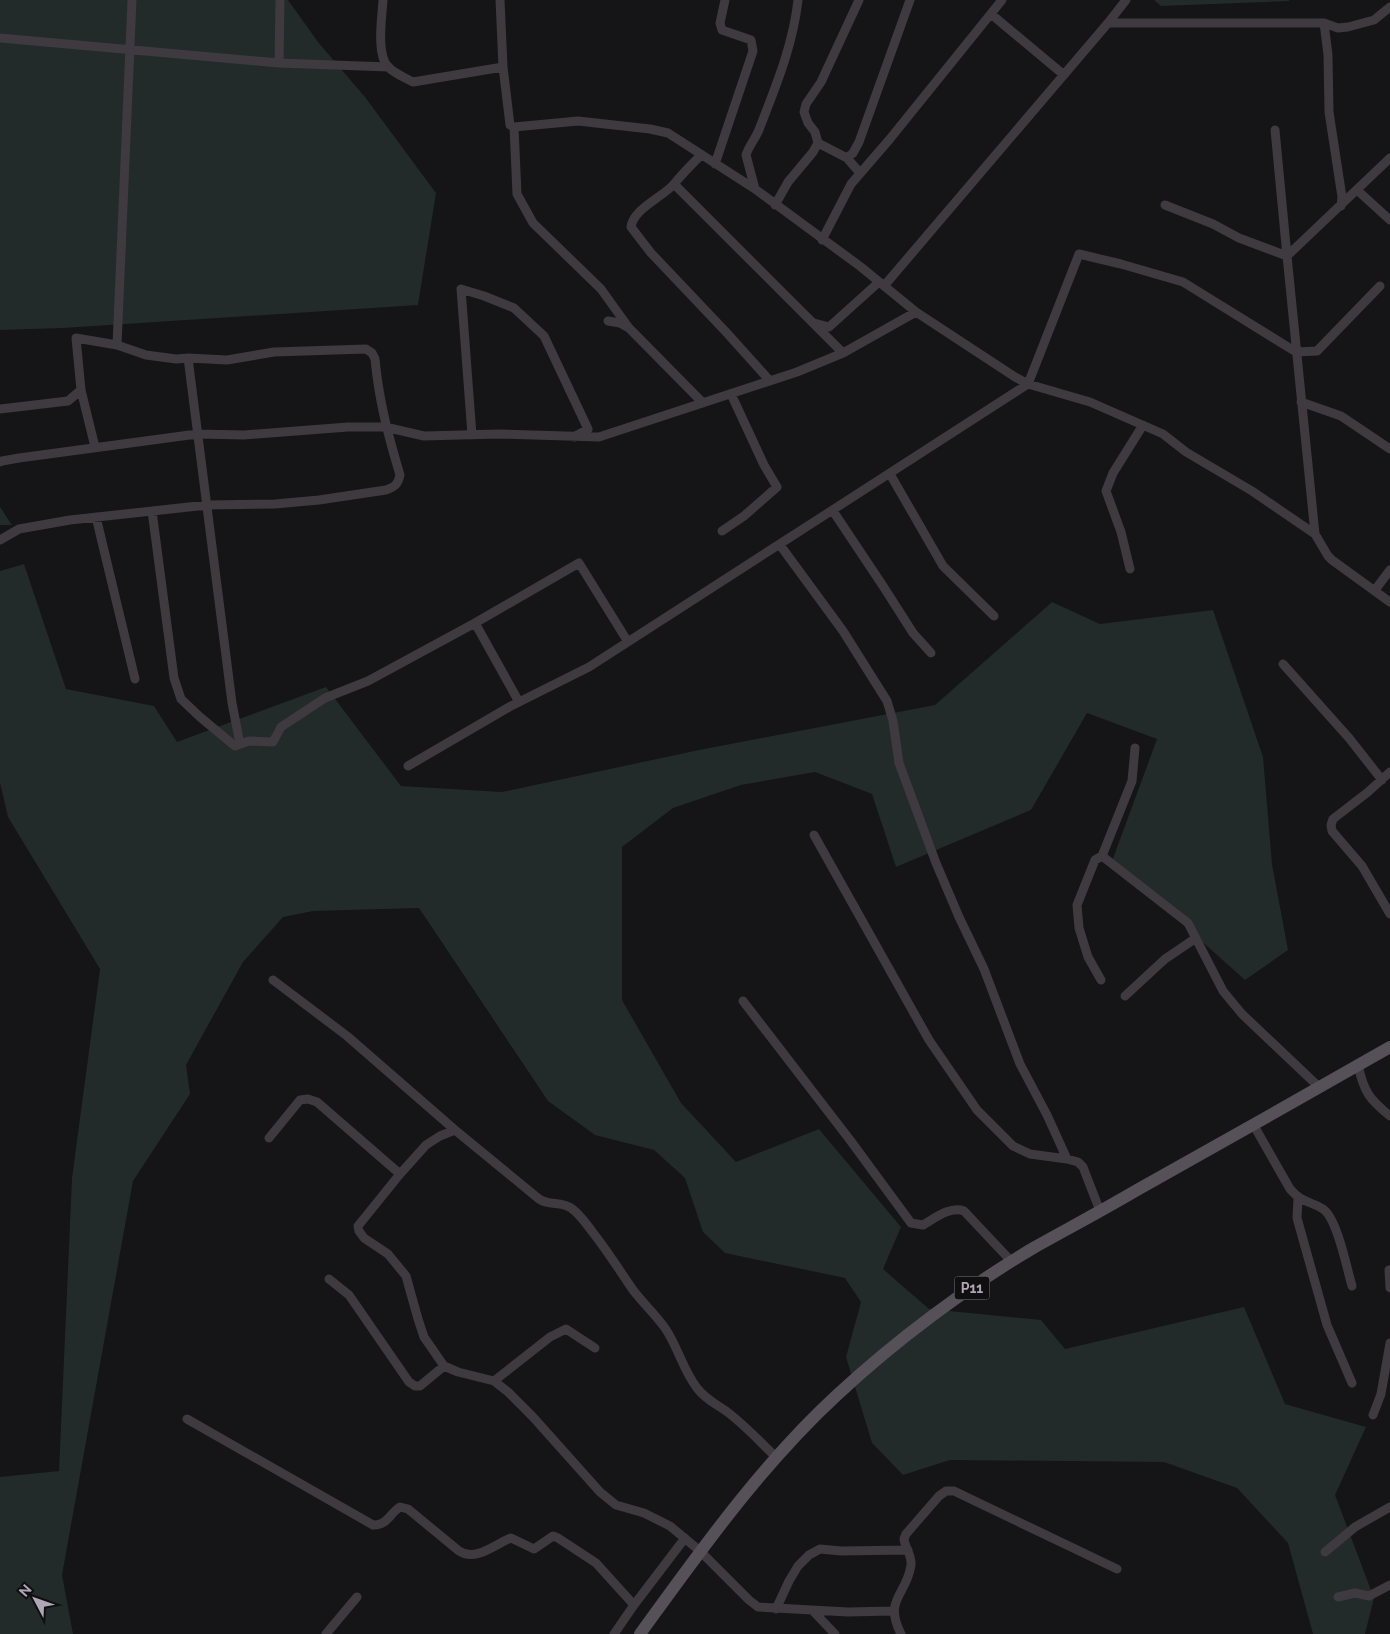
<svg xmlns="http://www.w3.org/2000/svg" width="1390" height="1634" viewBox="0 0 1390 1634" font-family="Raleway,sans-serif">
  <rect width="100%" height="100%" fill="#151416"/>
  <path fill="#222a2a" d="M0 0H288L318 42 365 97 436 193 418 305 63 328 0 330Z
    M1154 0H1289V1L1161 6Z
    M0 507 12 525H0Z
    M24 564 66 689 154 706 177 742 326 687 401 786 502 792 699 750 935 705 1052 602 1100 624 1213 610 1263 757 1272 864 1288 950 1245 980 1112 861 1157 739 1087 713 1031 810 896 867 872 794 815 772 741 785 673 808 622 847V1000L681 1103 736 1162 819 1129 901 1227 883 1269 929 1309 1041 1320 1065 1349 1244 1307 1285 1404 1366 1427 1335 1495 1374 1598 1365 1634H1313L1288 1543 1237 1488 1164 1462 950 1460 903 1475 872 1443 846 1357 861 1302 845 1278 725 1253 703 1232 685 1178 654 1150 595 1135 548 1101 419 908 313 911 283 917 243 962 186 1065 190 1094 133 1181 62 1575 73 1634H0V1477L59 1471 72 1178 100 969 8 817 0 783V571Z"/>
  <g fill="none" stroke-linecap="round" stroke-linejoin="round">
    <path stroke="#3e3a3f" stroke-width="9" d="M383 0C382 17 376 54 388 67 394 73 405 78 413 82L503 67
      M500 0 503 67 510 125 514 127 578 121 650 129 668 133 755 189 861 267 916 312 1015 377 1028 384 1090 402 1163 434 1186 452 1252 491 1315 534 1328 556 1332 560 1390 602
      M991 14 1064 75
      M1108 23H1324L1338 28 1348 27 1374 20 1390 7
      M1324 23 1328 55 1329 112 1342 197 1341 206
      M0 38 279 63 389 67
      M279 63 280 0
      M514 127 517 194 533 223 601 289 629 328
      M818 143 847 158 860 173
      M701 155C692 164 683 173 674 184 663 197 633 209 631 227L651 253 726 332 770 381
      M847 158 853 153 859 142 910 0
      M715 164 753 51 751 40 722 30 720 23 725 0
      M674 184 843 353
      M755 189 746 155C749 145 757 137 760 127 776 86 793 45 798 0
      M1357 190 1390 220
      M775 205 788 182 813 152 818 143 815 132 808 123 804 112 806 104 821 82 859 0
      M1165 205 1213 224 1239 238 1287 256 1275 130
      M822 240 851 184 889 140 1002 0
      M884 286 1108 23 1126 0
      M608 321 620 323 629 328 703 403
      M814 323 829 327 879 282
      M117 345 132 0
      M188 358 232 703 240 744
      M1301 402 1341 416 1390 449
      M0 409 68 401 81 390
      M472 435 461 289 484 296 514 308 544 336 588 429 574 437
      M0 462 2 461 19 458 197 434 244 435 348 427H385L424 436 498 434 599 437 797 372 843 353 916 312
      M890 474 943 566 994 616
      M152 511 174 678 181 699 200 717 235 746 249 741 273 742 281 727 325 698 368 681 475 623
      M833 511 883 586 913 633 931 653
      M96 517 135 679
      M722 531 744 516 777 487 764 465 731 394
      M1315 534 1287 256 1390 158
      M0 540 19 529 70 520 207 505 275 504 319 500 386 490C395 487 398 484 400 475 388 435 379 401 375 359L372 353 366 349 274 352 227 360 188 358 176 359 146 355 117 345 76 338 81 390 95 447
      M780 545 843 631 887 701 893 721 899 763 936 863 959 917 984 969 1020 1064 1047 1115 1067 1159
      M1130 569 1121 532 1106 491 1113 473 1143 425
      M1375 590 1390 570
      M1283 664 1349 738 1382 780
      M519 702 475 623 579 563 628 642
      M1135 748 1132 781 1102 856 1188 923 1223 991 1242 1014 1319 1087
      M408 766 511 706 589 667 1028 384 1079 254 1121 264 1183 282 1296 352 1317 351 1380 286
      M1390 772 1368 792 1333 819 1331 825 1332 831 1362 866 1390 914
      M814 835 929 1040 977 1110 1013 1146 1030 1154 1067 1159 1078 1162 1083 1167 1100 1211
      M273 980 347 1036 455 1130 539 1199C549 1206 561 1201 571 1208 581 1215 587 1225 594 1234 608 1252 620 1271 633 1290 643 1303 655 1314 665 1328 678 1347 683 1370 697 1388 705 1399 716 1404 726 1411 745 1425 760 1442 777 1458
      M1101 980 1088 957 1079 928 1077 905 1095 860 1102 856
      M1125 996 1165 959 1196 938
      M743 1001 850 1140 911 1223 923 1225C935 1218 950 1206 964 1211L1012 1262
      M1358 1065C1364 1092 1369 1099 1390 1116
      M1253 1124 1290 1189C1303 1204 1309 1200 1323 1209 1337 1218 1347 1269 1352 1286
      M455 1130 440 1136 426 1145 400 1174 358 1226 359 1231 364 1238 388 1254 406 1276 418 1319 424 1337 444 1366 458 1372 494 1381 508 1392 533 1417 600 1492 616 1505 644 1513 670 1526 700 1551 749 1600 758 1607 848 1612 893 1611
      M269 1138 300 1100 308 1099 317 1102 400 1174
      M1298 1198 1297 1218 1327 1325 1352 1383
      M1390 1270H1389L1390 1288
      M329 1279 349 1295 409 1382 415 1386H420L444 1366
      M494 1381 550 1337 566 1329 595 1348
      M1373 1415 1381 1394 1390 1343
      M187 1419 373 1525C387 1526 390 1513 400 1507L408 1509 459 1551C476 1562 495 1544 511 1538L534 1549 553 1536 558 1538 596 1563 634 1605
      M1325 1552 1355 1527 1390 1507
      M1338 1597 1355 1593 1369 1596 1390 1585
      M776 1609 789 1581 798 1566 809 1555 820 1549 841 1551 908 1550
      M813 1611 835 1634
      M326 1634 357 1597
      M614 1634 634 1605 685 1538
      M901 1634C883 1599 907 1595 911 1565 912 1555 905 1548 904 1539L906 1534 939 1496 946 1491H954L1117 1569"/>
    <path stroke="#565159" stroke-width="12" d="M640 1634C701 1550 761 1465 837 1395 895 1341 967 1287 1035 1247 1069 1228 1103 1210 1137 1190 1221 1143 1306 1095 1390 1047"/>
  </g>
  <g text-anchor="middle" stroke-width="4" stroke-linejoin="round" paint-order="stroke">
    <rect fill="#100f10" stroke="#7f7984" stroke-width="1" x="954.5" y="1276.5" width="35" height="23" rx="4"/>
    <g font-size="14" font-weight="bold" fill="#afa6b6">
      <text x="972" y="1293">P11</text>
    </g>
  </g>
  <g transform="translate(35 1599) rotate(311)" stroke="#100f10" stroke-width="4" paint-order="stroke">
  <path d="M0-4L9 19L0 12L-9 19Z" fill="#afa6b6"/>
  <text y="-8" font-size="14" font-weight="bold" text-anchor="middle" fill="#afa6b6">N</text>
  </g>
</svg>
